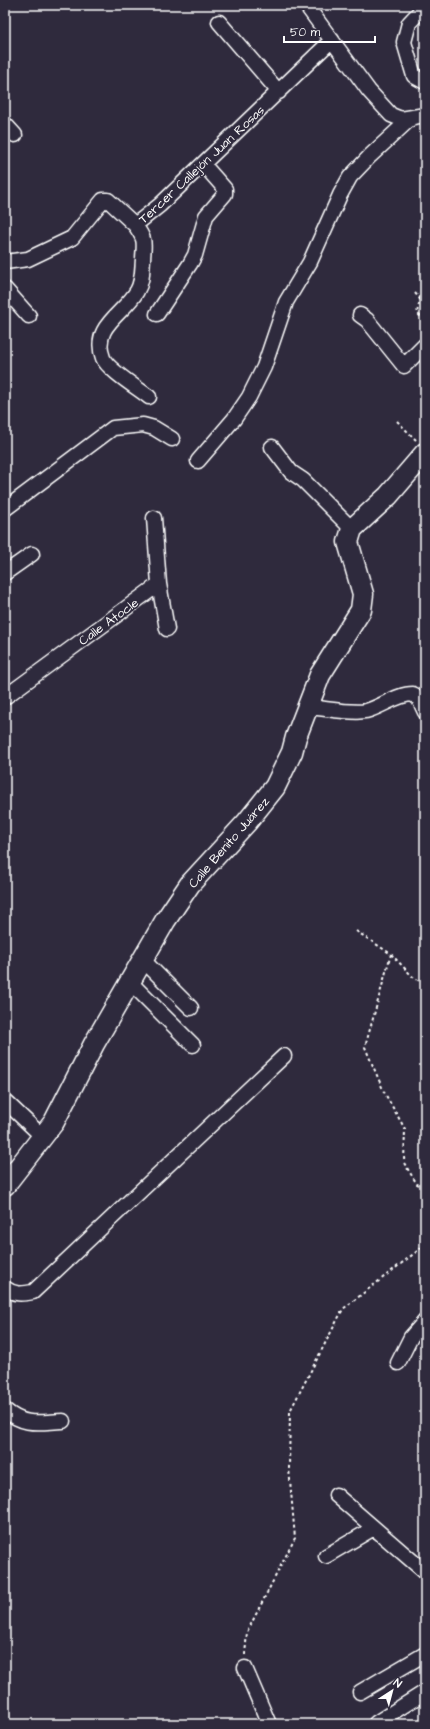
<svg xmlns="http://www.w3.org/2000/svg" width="430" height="1729" viewBox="0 0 430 1729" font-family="'Architects Daughter',sans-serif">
  <rect width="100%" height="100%" fill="#2f2a3d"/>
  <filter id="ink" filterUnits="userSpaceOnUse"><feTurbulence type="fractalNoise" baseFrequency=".025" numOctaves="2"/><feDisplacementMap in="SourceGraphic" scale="8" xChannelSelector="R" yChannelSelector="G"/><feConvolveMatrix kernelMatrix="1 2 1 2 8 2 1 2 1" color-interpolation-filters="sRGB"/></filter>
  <g filter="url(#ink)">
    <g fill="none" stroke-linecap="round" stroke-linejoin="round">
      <g stroke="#fff" stroke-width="17">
        <path id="street" d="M306 5 369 91 391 115 401 119 425 115
          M425 6 409 23 404 42 414 76 425 82
          M219 22 279 92
          M5 124 15 135
          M135 225C146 241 144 241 143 259 142 270 143 281 137 291 124 314 91 326 103 358 107 369 139 389 149 397
          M5 262 28 259 72 238 103 200H108L135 225 160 205 332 40
          M5 289 29 316
          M157 314 190 264 195 255 206 216 225 194V189L203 164
          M360 315 367 320 404 366 425 345
          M272 447 291 472 303 480 352 529
          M198 461 234 419 249 397 264 367 286 302 310 262 340 195 350 177 370 156 411 118
          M5 509 113 428 143 425 154 428 172 439
          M5 573 32 554
          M159 584 167 629
          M5 697 159 584 154 518
          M307 707C324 708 351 714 366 711 382 707 397 694 413 694L419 699 425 712
          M143 960 191 1008
          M130 982 193 1045
          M5 1101 43 1137
          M5 1288C14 1295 22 1294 33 1292L284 1056
          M398 1363 411 1337 425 1321
          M5 1410C25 1427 39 1422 63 1421
          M336 1495 425 1572
          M326 1556 374 1528
          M245 1668 269 1724
          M360 1692 425 1654
          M376 1723 425 1692"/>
      </g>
      <g stroke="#fff" stroke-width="23">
        <path id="secondary" d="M5 1185 54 1122 94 1044 165 921 190 884 247 822 275 787 292 752 296 737 320 675 361 610 363 594 348 542 352 529 388 496 425 453"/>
      </g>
      <path stroke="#fff" stroke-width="2" stroke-dasharray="3 3" stroke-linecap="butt" d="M415 293 420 299 417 313 425 321
        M397 421 416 440
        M356 931 391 954 413 977 425 984
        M391 954 365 1047 384 1092 405 1129 404 1163 417 1184 425 1187
        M245 1655 247 1632 295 1538 289 1468 290 1411 343 1309 425 1245"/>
      <use href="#street" stroke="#2f2a3d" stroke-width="14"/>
      <use href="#secondary" stroke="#2f2a3d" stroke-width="20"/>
    </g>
  </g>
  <g text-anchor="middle" stroke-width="3" stroke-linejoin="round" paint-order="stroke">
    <g font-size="13" fill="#fff" stroke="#2f2a3d">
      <text transform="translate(201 164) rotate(-43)" y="5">Tercer Callejón Juan Rosas</text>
      <text transform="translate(108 621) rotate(-36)" y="5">Calle Atocle</text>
      <text transform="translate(228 842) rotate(-49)" y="5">Calle Benito Juárez</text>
    </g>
  </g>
  <rect width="430" height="1729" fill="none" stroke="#2f2a3d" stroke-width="20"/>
  <rect x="10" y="10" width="410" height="1709" fill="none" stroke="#fff" stroke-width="1.5" filter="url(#ink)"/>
  <g transform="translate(392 1691) rotate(36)" stroke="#2f2a3d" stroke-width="3" paint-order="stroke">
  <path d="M0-3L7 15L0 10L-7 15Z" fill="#ffffff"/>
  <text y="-6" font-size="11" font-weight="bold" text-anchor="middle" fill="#ffffff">N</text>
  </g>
  <path d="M284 36v6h91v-6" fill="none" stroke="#ffffff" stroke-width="2"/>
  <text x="290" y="36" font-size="12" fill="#ffffff" stroke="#2f2a3d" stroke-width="3" paint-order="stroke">50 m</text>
</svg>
